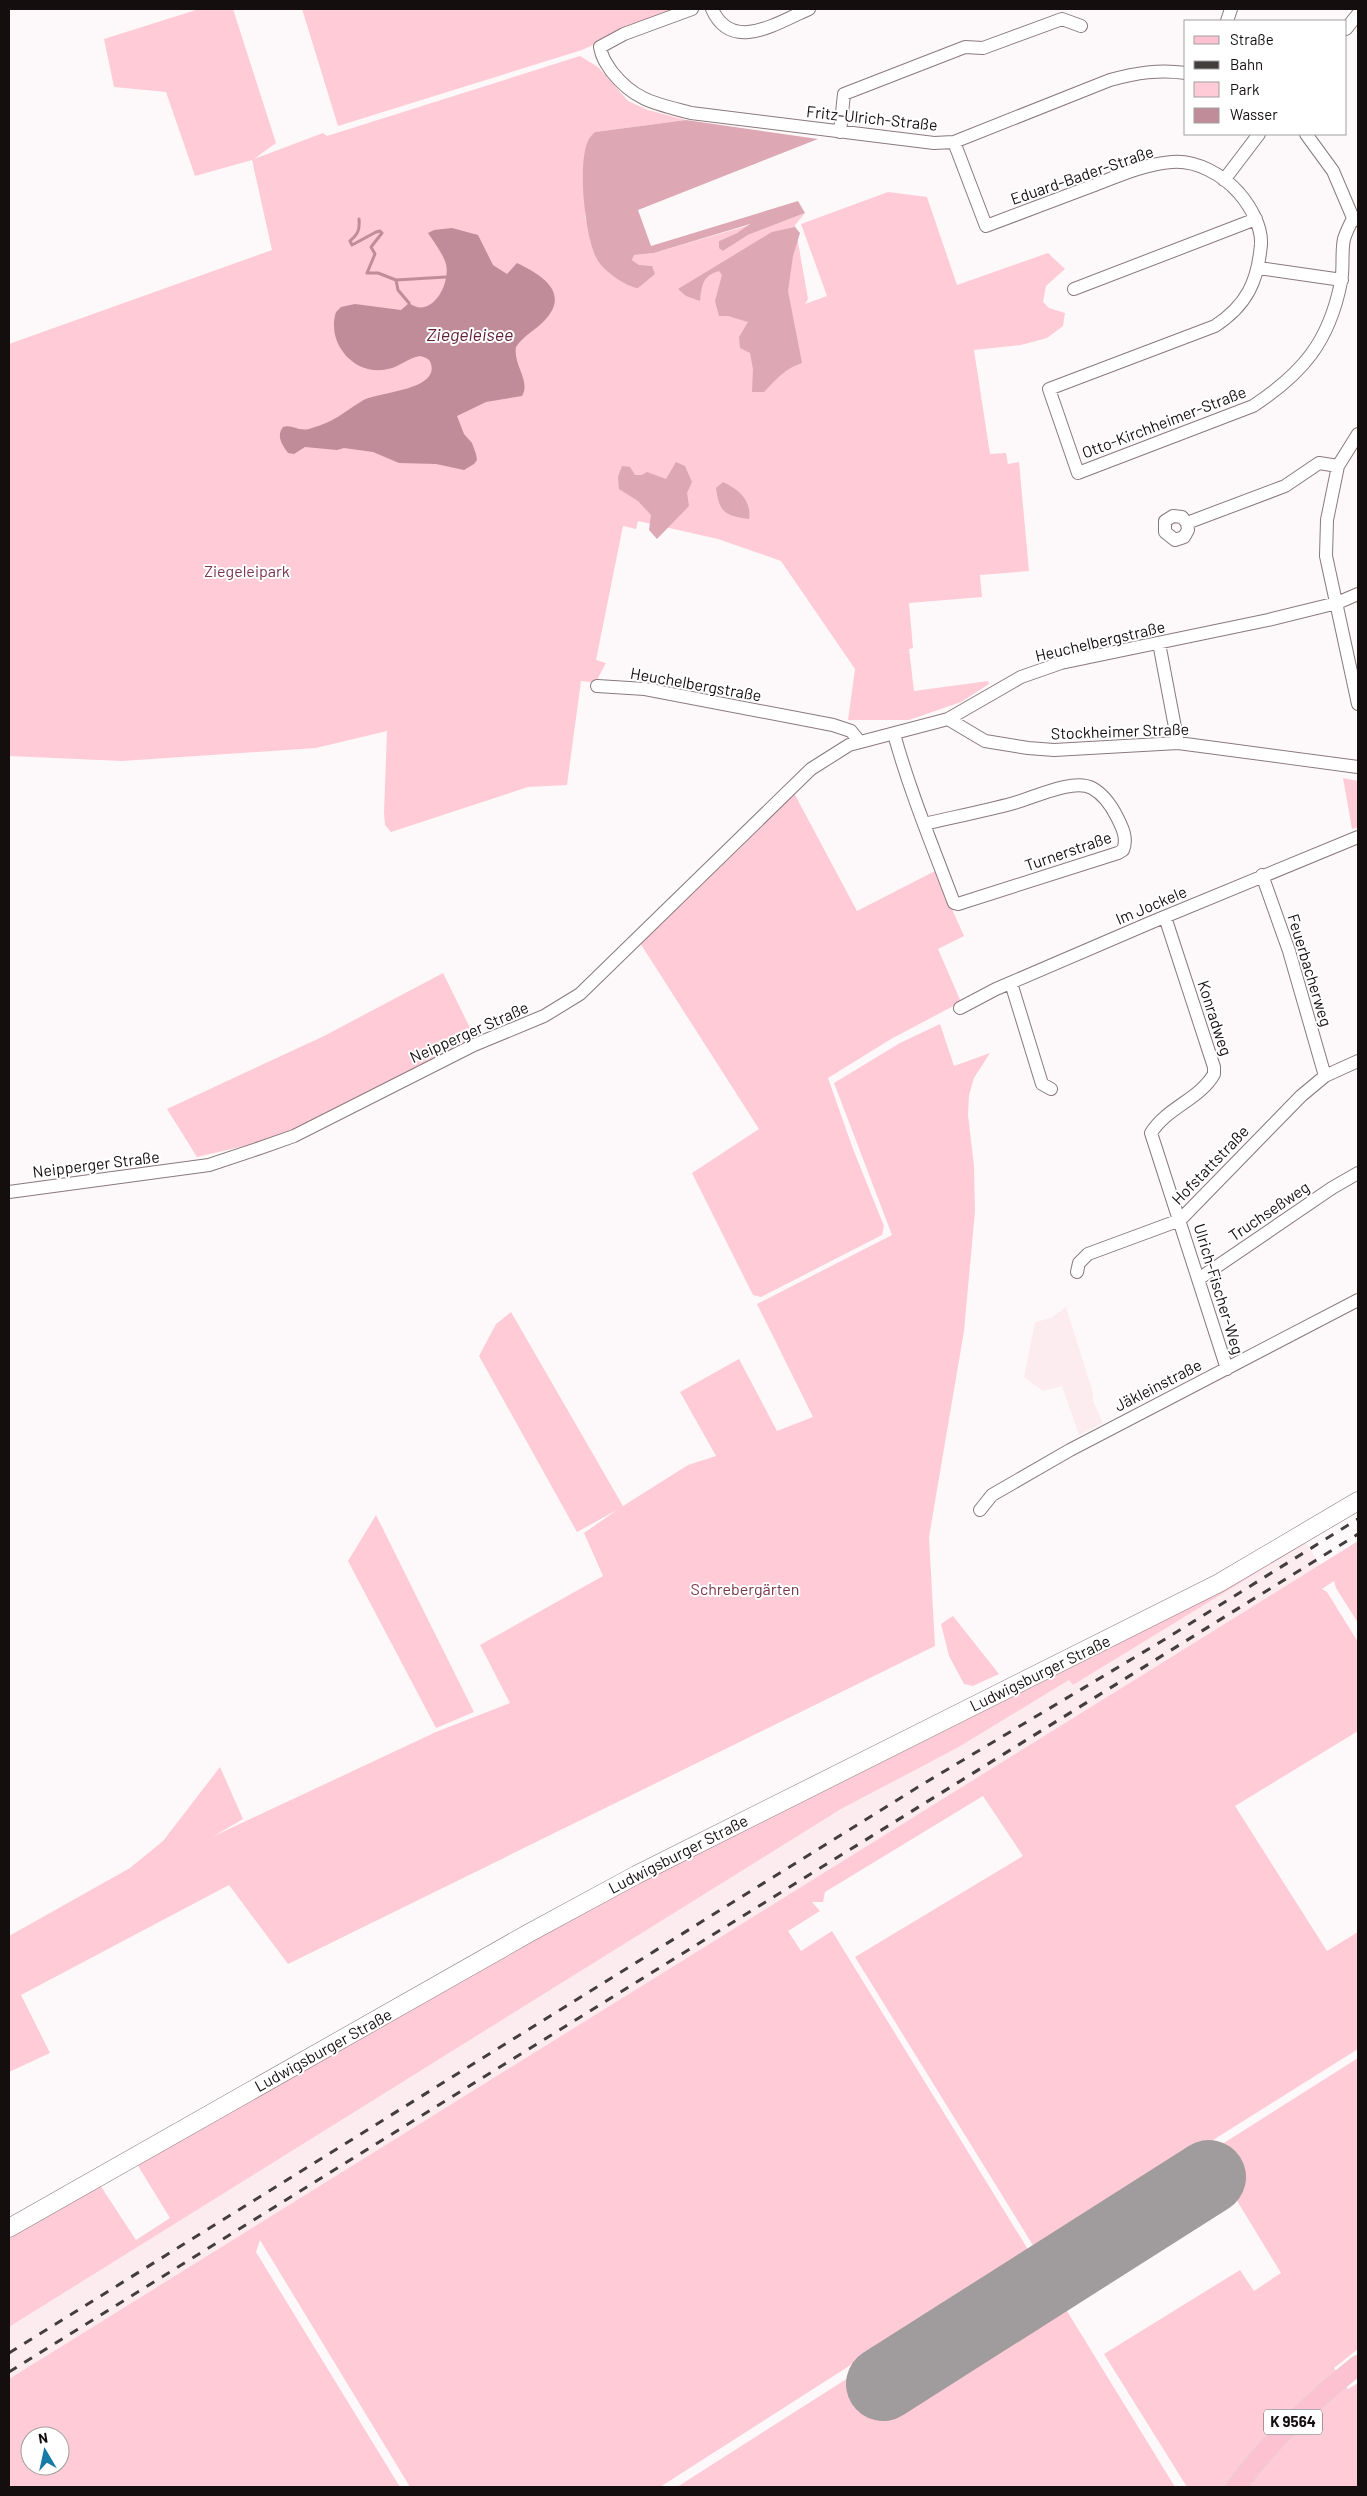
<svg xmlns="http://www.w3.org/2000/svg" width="1367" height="2496" viewBox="0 0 1367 2496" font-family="Barlow,sans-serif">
  <rect width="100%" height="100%" fill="#fdf9fa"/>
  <path fill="#fcecf0" d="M1066 1307 1093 1393V1401L1103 1423 1079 1435 1062 1386 1043 1391 1024 1377 1035 1322 1051 1318Z
    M1306 1543 1320 1565 9 2379V2327L841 1809 957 1748 1069 1680 1073 1685Z"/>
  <path fill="#ffcbd7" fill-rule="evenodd" d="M199 9H233L276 143 254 159 323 133 327 136 580 56 598 67 628 101 648 110 686 120 595 132 584 156 585 217 599 262 652 266 639 265 632 260 634 255 654 253 753 224 737 233 719 241 723 251 748 235 805 213 795 225 808 299 805 304 827 296 801 224 888 192 927 197 957 285 1048 253 1065 269 1046 286 1043 302 1049 308 1065 313 1063 326 1047 338 1021 345 974 350 990 454 1006 453 1008 464 1019 462 1029 571 980 575 982 597 909 603 913 648 909 649 914 691 988 681 989 684 961 702 909 720H848L855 669 781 561 718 539 638 521 636 529 623 526 596 660 606 663 598 678 599 683 581 681 567 785 528 787 391 832 385 825 384 813 387 731 316 748 122 761 9 756V344L272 250 252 160 195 176 166 92 114 87 104 39Z
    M302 9H672L582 50 338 126Z
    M1343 778 1358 781V827L1352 829Z
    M794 793 857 911 935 871 964 936 938 949 961 1002 891 1039 828 1078 853 1149 884 1226 882 1235 761 1297 753 1295 692 1173 759 1129 640 943Z
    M443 973 475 1038 294 1130 253 1144 197 1157 167 1109 324 1036Z
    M940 1024 954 1066 990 1053 974 1078 969 1095 968 1115 974 1166 975 1211 964 1331 929 1537 935 1646 288 1964 229 1885 21 1995 50 2053 9 2072V1936L130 1868 163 1841 220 1767 243 1819 214 1836 436 1732 510 1703 480 1645 603 1576 584 1533 617 1510 577 1532 479 1356 496 1324 511 1312 623 1506 688 1465 716 1456 680 1392 739 1359 777 1431 813 1417 757 1304 892 1235 834 1083 900 1043Z
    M1358 1511 1073 1685 1069 1680 957 1748 841 1809 9 2327V2235L98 2182 136 2240 170 2218 135 2161 612 1895 1186 1608Z
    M376 1515 474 1712 436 1728 348 1561Z
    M1358 1541V1623L1336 1588 1334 1581 1322 1589 1327 1592 1358 1642V1731L1235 1806 1327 1951 1358 1932V2049L1041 2248 1034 2247 855 1957 1023 1856 983 1796 825 1892 823 1902H812L820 1911 788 1931 801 1951 832 1931 1029 2251 660 2487H410L260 2240 256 2252 400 2487H9V2379ZM30 2436H60V2466H30Z
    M953 1616 999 1674 973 1686 964 1684 949 1656 941 1624Z
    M1358 2058V2349L1334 2368 1348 2389 1358 2383V2487H1187L1104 2354 1240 2270 1254 2291 1281 2273 1231 2191 1064 2291 1046 2263 1047 2255Z
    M1035 2259 1175 2487H677Z"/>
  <path fill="#dda7b4" d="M686 120 818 139 638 210 651 246 798 201 805 213 748 235 723 251 719 248V241L737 233 750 224 654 253 634 255 632 260 639 265 652 266 655 274 638 288C627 287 605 272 598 261 585 240 577 164 588 141 589 138 592 135 595 132Z
    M795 227 800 233 793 256 788 291 802 363C786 368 776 379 764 392H752L753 369 750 353 740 348 739 337 748 322 728 316H719L715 301 722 275 719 271C702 276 702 285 700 301L686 296 678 289 772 232Z
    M676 462 685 466 692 482 687 493 689 506 657 539 649 530 651 515 638 501 619 489 618 477 622 466 630 467 635 475H642L647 472 666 479Z
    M723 482C738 489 752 500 749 519 725 516 719 512 716 488Z"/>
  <path fill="#c08c99" d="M452 228 478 235 493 265 507 274 517 263C540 274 571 292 545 320 536 330 524 335 516 347 513 365 531 381 522 396L486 402 457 416 464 434 472 443 476 454 477 460 474 464 464 470 436 464 399 463 373 452 344 448 337 450 305 447 294 454 288 453C282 445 276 436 283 427 293 424 299 433 312 428 334 422 344 412 362 401 375 392 439 391 431 364 430 359 425 357 420 356 408 358 399 367 388 369 354 377 326 343 336 312L341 307 355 304 401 310 409 303C431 320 451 284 446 264 443 254 434 242 428 233L434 230Z"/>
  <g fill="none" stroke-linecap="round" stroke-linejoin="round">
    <path stroke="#c08c99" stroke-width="3" d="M359 219C360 230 358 234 350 241L352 245 376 232 380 231 382 233 371 247 375 254 367 273H378L396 280 398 290 409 303
      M396 280 446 277"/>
    <path stroke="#a09b9c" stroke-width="74" d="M883 2384 1209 2177"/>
    <g stroke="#89797d" stroke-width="14">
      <path id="minor" d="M692 9 624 34 600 47C602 58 606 63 612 72 635 101 657 104 691 113L934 143 954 142 1110 80C1136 73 1159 69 1186 73
        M712 9C732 54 778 22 809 9
        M1227 21 1231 9
        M1346 29 1358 14
        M840 132 844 94 965 47 983 48 1062 19 1081 26
        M1306 134 1333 171 1353 218 1358 220
        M954 142 986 226C1021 213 1057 199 1092 186 1118 176 1144 164 1172 162 1197 160 1223 175 1239 193 1250 206 1262 226 1261 244 1258 281 1247 305 1215 326L1049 389 1078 473 1253 406C1303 373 1329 342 1341 282 1344 268 1341 253 1344 239 1346 232 1350 225 1353 218
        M1224 180 1259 134
        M1259 268 1342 280
        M1074 289 1256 219
        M1358 434 1338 466 1327 520 1326 556 1358 704
        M1187 523 1188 530 1184 537 1175 540 1165 532V521L1173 516 1182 517 1187 523 1285 486 1319 463 1338 466
        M1159 643 1178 743
        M597 686 645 689 833 725 851 731 859 741
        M948 719 985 741 1028 748 1054 750 1178 743 1358 767
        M894 734C910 792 933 847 954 903L958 904 1118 853 1123 850C1128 838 1122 827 1117 817 1112 807 1103 794 1092 788 1073 778 1033 798 1014 803 985 811 954 817 924 824
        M1262 875 1289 951 1325 1076
        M1165 917 1214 1067V1074C1200 1099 1166 1108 1151 1133L1227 1369
        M1011 983 1042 1084 1051 1089
        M960 1008 996 989 1152 922 1358 837
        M9 1192 209 1165 260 1148 294 1136 474 1045 544 1016 580 994 811 769 849 745 948 719 1021 677 1061 663 1268 620 1337 603 1358 594
        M1077 1272 1079 1263 1088 1254 1180 1220 1301 1096 1325 1076 1358 1061
        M1200 1278 1332 1188 1358 1173
        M980 1510 992 1495 1070 1450 1358 1300"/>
    </g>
    <g stroke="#89797d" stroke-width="19">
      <path id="secondary" d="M9 2228 529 1933 636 1875 1219 1583 1358 1501"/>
    </g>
    <g stroke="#d5d4d4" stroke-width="20">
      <path id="primary" d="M1236 2487C1270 2441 1313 2401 1358 2365"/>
    </g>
    <use href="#minor" stroke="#fff" stroke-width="12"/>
    <use href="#secondary" stroke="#fff" stroke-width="18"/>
    <use href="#primary" stroke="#fcc2d2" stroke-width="19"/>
    <path stroke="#433d3e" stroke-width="3" stroke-dasharray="9 9" stroke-linecap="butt" d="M9 2353 918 1787 1162 1641 1358 1519
      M9 2372 1358 1534"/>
  </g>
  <g text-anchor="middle" stroke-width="4" stroke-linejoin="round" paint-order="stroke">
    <rect fill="#fff" stroke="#5a5657" stroke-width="1" x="1264" y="2409.5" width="58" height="25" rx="4"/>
    <g font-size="15" font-weight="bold" fill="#140e0f">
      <text x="1293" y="2427">K 9564</text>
    </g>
    <g font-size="16" fill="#140e0f" stroke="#fff">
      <text transform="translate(872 118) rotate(6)" y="6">Fritz-Ulrich-Straße</text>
      <text transform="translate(1082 175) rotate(-19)" y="6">Eduard-Bader-Straße</text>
      <text transform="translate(1164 422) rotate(-21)" y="6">Otto-Kirchheimer-Straße</text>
      <text transform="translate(1100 641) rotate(-13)" y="6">Heuchelbergstraße</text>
      <text transform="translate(696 684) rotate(10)" y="6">Heuchelbergstraße</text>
      <text transform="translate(1120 731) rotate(-2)" y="6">Stockheimer Straße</text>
      <text transform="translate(1068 851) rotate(-19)" y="6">Turnerstraße</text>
      <text transform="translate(1151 905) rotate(-23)" y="6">Im Jockele</text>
      <text transform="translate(1310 970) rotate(73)" y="6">Feuerbacherweg</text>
      <text transform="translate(1215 1018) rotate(72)" y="6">Konradweg</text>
      <text transform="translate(469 1032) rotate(-24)" y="6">Neipperger Straße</text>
      <text transform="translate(96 1164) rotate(-7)" y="6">Neipperger Straße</text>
      <text transform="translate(1210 1165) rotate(-46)" y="6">Hofstattstraße</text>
      <text transform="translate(1269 1211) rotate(-34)" y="6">Truchseßweg</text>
      <text transform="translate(1219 1289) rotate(73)" y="6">Ulrich-Fischer-Weg</text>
      <text transform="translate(1158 1385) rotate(-27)" y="6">Jäkleinstraße</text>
      <text transform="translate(1040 1673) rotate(-26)" y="6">Ludwigsburger Straße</text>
      <text transform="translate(678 1854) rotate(-27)" y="6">Ludwigsburger Straße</text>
      <text transform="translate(323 2050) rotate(-29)" y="6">Ludwigsburger Straße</text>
    </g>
    <g font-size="16" fill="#78354a" stroke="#fff">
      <text x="247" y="577">Ziegeleipark</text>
      <text x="745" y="1595">Schrebergärten</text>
    </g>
    <g font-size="18" font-style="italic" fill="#5e1e34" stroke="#fff">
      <text x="470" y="341">Ziegeleisee</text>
    </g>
  </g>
  <rect width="1367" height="2496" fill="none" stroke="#140e0f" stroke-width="20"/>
  <rect x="1184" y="20" width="162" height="115" fill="#ffffff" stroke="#a19f9f"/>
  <rect x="1194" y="36" width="25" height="8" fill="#fcc2d2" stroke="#a19f9f"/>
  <text x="1230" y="45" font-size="15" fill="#140e0f">Straße</text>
  <rect x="1194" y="61" width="25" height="8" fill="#433d3e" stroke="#a19f9f"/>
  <text x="1230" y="70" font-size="15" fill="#140e0f">Bahn</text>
  <rect x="1194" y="82" width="25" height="15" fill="#ffcbd7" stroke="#a19f9f"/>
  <text x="1230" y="95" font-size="15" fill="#140e0f">Park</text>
  <rect x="1194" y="108" width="25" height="15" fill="#c08c99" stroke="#a19f9f"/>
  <text x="1230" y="120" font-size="15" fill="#140e0f">Wasser</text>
  <g transform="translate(45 2451) rotate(351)"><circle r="24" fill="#ffffff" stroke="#a19f9f"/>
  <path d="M0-4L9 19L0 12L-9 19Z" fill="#177ba7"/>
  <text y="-8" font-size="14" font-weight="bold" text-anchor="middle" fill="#140e0f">N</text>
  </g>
</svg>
